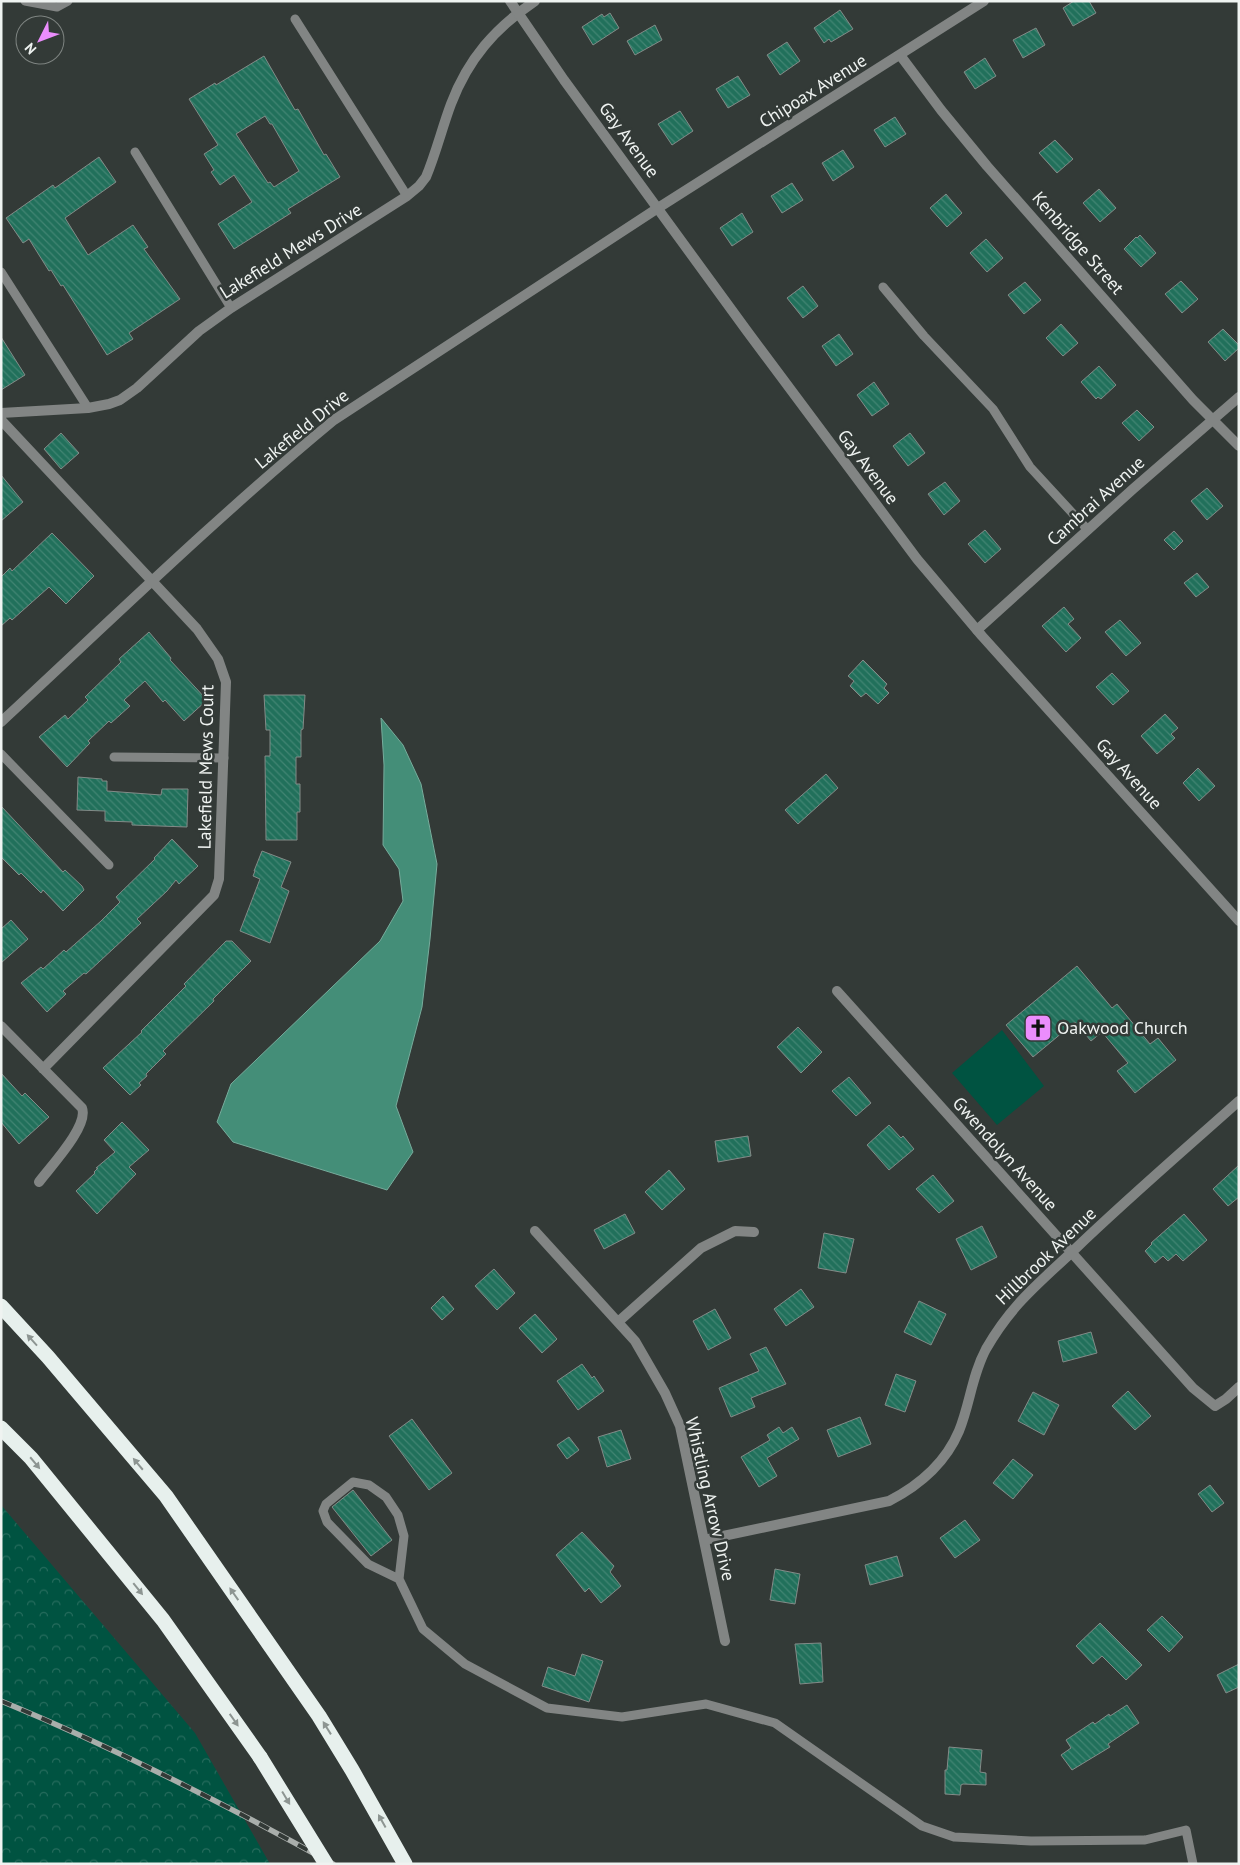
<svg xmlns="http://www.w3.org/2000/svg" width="1240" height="1865" viewBox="0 0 1240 1865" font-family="'PT Sans',sans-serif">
  <defs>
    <pattern id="forest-crowns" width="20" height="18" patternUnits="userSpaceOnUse" patternTransform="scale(1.25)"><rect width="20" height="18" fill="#005341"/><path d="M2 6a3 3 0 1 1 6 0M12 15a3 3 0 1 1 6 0" fill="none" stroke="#266c5d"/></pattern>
    <pattern id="building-back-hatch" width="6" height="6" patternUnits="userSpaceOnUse" patternTransform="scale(1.25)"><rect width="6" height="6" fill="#21705b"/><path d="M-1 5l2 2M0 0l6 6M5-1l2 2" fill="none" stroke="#428573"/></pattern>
  </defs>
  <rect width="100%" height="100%" fill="#333a37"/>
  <path fill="url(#forest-crowns)" d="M1 1505 195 1733 270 1864H1Z"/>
  <path fill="#005341" d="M1002 1030 1044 1086 997 1125 952 1073Z"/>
  <path fill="#448e78" stroke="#77ac9c" d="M381 718 403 745 421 784 437 864 430 939 422 1007 396 1106 413 1152 387 1190 233 1142 217 1122 231 1084 380 941 403 901 399 869 383 845 384 765Z"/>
  <path fill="url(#building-back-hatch)" stroke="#838b88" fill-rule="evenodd" d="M1074 1H1089L1096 13 1073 26 1063 8Z
    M840 10 853 29 831 42 829 39 824 43 814 28Z
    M610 13 619 28 593 45 582 27 602 14 604 17Z
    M655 25 662 40 635 55 627 41Z
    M1036 28 1045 45 1023 58 1013 40Z
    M787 42 800 61 780 75 767 55Z
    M264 56 295 110 298 109 324 155 326 154 340 177 288 209 291 213 234 249 218 224 252 202 234 175 220 185 211 172 214 170 204 154 218 145 189 99 215 83 216 85ZM265 116 270 124H272L299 171 274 187 270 182 268 183 236 134Z
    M985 58 996 76 975 89 964 72Z
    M738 76 750 95 728 108 716 89Z
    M680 111 693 131 672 145 658 124Z
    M895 117 906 134 885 147 874 130Z
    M1055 140 1073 159 1057 173 1039 153Z
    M843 150 854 167 833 181 822 163Z
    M99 157 116 182 65 218 88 255 133 225 148 247 144 249 180 299 129 333 133 339 107 355 63 285 61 286 51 270 49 271 29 239 23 243 6 218 53 185 55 188Z
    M792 183 803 200 782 213 771 196Z
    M1099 189 1116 208 1100 222 1083 203Z
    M946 194 962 213 947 227 930 208Z
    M742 213 753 232 732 246 720 228Z
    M1140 235 1156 253 1141 267 1124 249 1136 237 1137 238Z
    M986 239 1003 258 987 272 970 253Z
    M1181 281 1198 299 1182 313 1165 294Z
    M1025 282 1041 300 1024 314 1008 295Z
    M803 286 818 306 803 318 787 298Z
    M1061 324 1078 343 1063 356 1046 338Z
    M1223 329 1239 345V348L1225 361 1208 342Z
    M839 334 853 354 836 366 822 346Z
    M1 337 25 375 1 390Z
    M1099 366 1116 385 1101 399 1098 397 1096 399 1081 382Z
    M874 382 889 404 872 416 857 395Z
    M1137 410 1154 427 1139 441 1122 423Z
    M61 433 79 453 61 469 44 449Z
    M910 433 925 453 908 466 893 446Z
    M1 475 23 502 1 521Z
    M945 482 960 501 944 515 928 494Z
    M1207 488 1223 506 1207 520 1191 501Z
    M985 530 1001 549 985 563 968 544Z
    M1174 531 1183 541 1174 550 1164 540Z
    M52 533 94 576 66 604 49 587 12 620 10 618 1 626V577L10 568 12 571Z
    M1197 573 1209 587 1196 597 1184 583Z
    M1064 607 1074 619 1068 624 1081 638 1066 652 1042 626Z
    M1120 620 1141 643 1126 656 1105 632Z
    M149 632 171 658 170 660 207 700 184 721 165 700 163 702 145 681 124 700 130 706 111 723 109 721 88 741 90 743 67 767 39 737 65 715 68 719 88 700 85 697 121 662 119 659Z
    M863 660 887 684 884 688 889 693 878 704 866 693 861 697 850 686 854 681 848 676Z
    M1112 673 1129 691 1113 705 1096 687Z
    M264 695H305L303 729 301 730V757H296V784H300V812H297V840H266L265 756H270V730H266Z
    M1165 714 1178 728 1171 734 1175 738 1157 754 1141 736Z
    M1198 768 1215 786 1199 801 1183 783Z
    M826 774 838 788 798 824 785 810Z
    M78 777 102 779V781H107V791L161 795 162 789H188L187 827 132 825V822L105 821V811L77 810Z
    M1 806 63 872 65 870 82 886 84 890 63 911 43 890 41 893 21 873 19 875 1 857Z
    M172 839 198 866 179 884 176 880 167 891 137 919 141 923 86 974 84 973 63 991 66 994 47 1012 21 983 41 967 43 969 64 950 66 952 101 921 120 902 116 897 155 859 154 858Z
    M262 851 291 862 281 887 289 891 270 943 240 931 260 879 253 876 255 871H254Z
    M11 920 28 939 1 963V929Z
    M226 941H232L251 961 213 999 214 1001 163 1051 166 1054 146 1074 147 1076 139 1083 141 1085 130 1095 103 1068 142 1032 141 1031 186 986 184 984Z
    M1077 966 1112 1008 1117 1004 1150 1044 1158 1038 1176 1060 1135 1093 1117 1071 1128 1063 1102 1032 1091 1041 1075 1022 1033 1057 1006 1025Z
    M798 1027 822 1052 801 1073 777 1047Z
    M1 1073 22 1096 25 1093 49 1117 19 1144 1 1122Z
    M849 1077 871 1103 856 1116 832 1091Z
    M122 1122 149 1150 129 1167 136 1174 97 1214 76 1191 95 1173 94 1172 98 1168H96L115 1152 104 1140Z
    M889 1125 901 1138 903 1136 914 1149 889 1170 867 1145Z
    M748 1136 751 1156 718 1162 715 1141Z
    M1239 1165V1197L1228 1206 1213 1189Z
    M669 1170 685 1189 662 1210 645 1192Z
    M933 1175 954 1201 939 1213 916 1189Z
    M625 1214 635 1233 604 1249 594 1230Z
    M1184 1214 1207 1240 1183 1261 1176 1254 1168 1261 1163 1256 1155 1263 1145 1251 1152 1244 1151 1243Z
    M982 1226 997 1257 971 1270 956 1239Z
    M824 1233 854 1239 846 1273 818 1268Z
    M494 1269 515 1293 497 1310 475 1286Z
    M801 1289 814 1307 786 1326 774 1309Z
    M443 1296 454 1309 442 1320 431 1308Z
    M919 1301 946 1314 931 1345 904 1332Z
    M715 1309 731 1338 708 1350 693 1321Z
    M535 1314 557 1339 542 1353 519 1328Z
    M1091 1332 1097 1353 1063 1362 1058 1341Z
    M766 1347 786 1384 751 1398 755 1407 731 1417 719 1388 759 1371 750 1354Z
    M582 1364 592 1378 594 1376 604 1391 578 1410 557 1381Z
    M896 1374 916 1381 905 1412 885 1405Z
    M1128 1391 1151 1416 1135 1430 1112 1406Z
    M1033 1392 1059 1405 1044 1435 1018 1421Z
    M860 1417 871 1444 838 1457 827 1430Z
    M412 1419 452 1473 429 1490 389 1436Z
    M779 1427 783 1433 792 1427 799 1439 767 1458 777 1476 759 1487 741 1457 770 1440 767 1435Z
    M621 1430 631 1459 607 1467 598 1437Z
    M569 1437 579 1450 567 1459 557 1445Z
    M1013 1459 1033 1475 1013 1499 993 1483Z
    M1210 1485 1224 1503 1212 1512 1198 1494Z
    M353 1490 392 1540 371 1556 332 1507Z
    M965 1520 980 1540 955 1558 940 1538Z
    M582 1532 614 1566 610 1572 621 1586 601 1603 589 1588 585 1592 556 1555Z
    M897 1556 903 1576 870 1585 865 1565Z
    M775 1569 800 1574 795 1604 770 1600Z
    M1162 1616 1183 1637 1169 1652 1147 1630Z
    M1100 1623 1142 1665 1126 1680 1102 1656 1093 1664 1076 1646Z
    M821 1643 823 1682 800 1684 795 1644Z
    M582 1654 603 1661 589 1702 542 1686 548 1667 575 1676Z
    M1239 1664V1687L1226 1693 1217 1675Z
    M1127 1705 1139 1723 1108 1744 1110 1747 1072 1770 1061 1755 1071 1748 1066 1740 1093 1722 1095 1724 1109 1714 1110 1716Z
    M949 1747 982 1750 980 1772 986 1773V1785L963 1784 961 1785 960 1795 945 1794V1770H947Z"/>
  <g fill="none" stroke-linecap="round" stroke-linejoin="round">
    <path stroke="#828584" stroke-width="9" d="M25 1 57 7 68 1
      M295 19 407 196
      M135 152 231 308
      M1 272 88 408
      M883 287 924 336 993 409 1030 467 1088 530
      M1 754 109 865
      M114 757 224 758
      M399 1579 368 1564 327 1522 323 1511 326 1504 353 1482 369 1485 386 1497 398 1515 404 1536 399 1579 423 1629 465 1664 547 1708 622 1717 706 1704 775 1723 922 1826 954 1837 1031 1841 1145 1840 1186 1830 1193 1864"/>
    <path stroke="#828584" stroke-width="10" d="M900 55 941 110 987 166 1193 400 1239 446
      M1 413 88 408 109 404 120 400 137 388 199 331 231 308 407 196 419 186 426 177C436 153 442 128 451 104 468 59 495 28 535 1
      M1 420 197 629 218 659 226 682 219 879 214 895 43 1069
      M977 630 1133 489 1239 397
      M1 722C111 620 219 515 334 420L658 208 984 1
      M837 991 1193 1388 1215 1406 1226 1399 1239 1387
      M1 1026 82 1108C89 1126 50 1167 39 1182
      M535 1231 635 1341 665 1393 680 1426 725 1641
      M618 1322 701 1248 735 1231 754 1232
      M704 1540 889 1501C920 1485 945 1464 959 1431 970 1404 972 1375 986 1349 1011 1305 1038 1284 1073 1251 1127 1199 1183 1151 1239 1101"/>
    <path stroke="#828584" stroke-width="10" d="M510 1 564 80 747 331 917 559 982 636 1239 921"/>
    <path stroke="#e7f0ed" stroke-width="15" d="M1 1306 48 1357 166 1496 319 1716 352 1770 405 1864
      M1 1428 31 1458 163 1620 260 1757"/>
    <g stroke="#a9aeab" stroke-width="5.5">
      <path id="rail" d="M1 1701C115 1748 225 1804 333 1864"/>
    </g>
    <use href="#rail" stroke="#333a37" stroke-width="4" stroke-dasharray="11" stroke-linecap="butt"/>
    <path stroke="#e7f0ed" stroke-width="15" d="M260 1757 326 1864"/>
  </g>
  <defs><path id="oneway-solid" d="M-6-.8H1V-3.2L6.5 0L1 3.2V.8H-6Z" transform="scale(1.25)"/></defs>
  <g fill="#8d9592">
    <use href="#oneway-solid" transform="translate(32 1340) rotate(-132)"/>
    <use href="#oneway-solid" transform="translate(35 1463) rotate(50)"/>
    <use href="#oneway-solid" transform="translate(138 1464) rotate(-130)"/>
    <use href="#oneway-solid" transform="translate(138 1589) rotate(51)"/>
    <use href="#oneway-solid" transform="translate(234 1594) rotate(-125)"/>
    <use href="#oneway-solid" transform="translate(234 1720) rotate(55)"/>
    <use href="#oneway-solid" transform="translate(327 1728) rotate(-122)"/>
    <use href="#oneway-solid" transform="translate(286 1798) rotate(59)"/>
    <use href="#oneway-solid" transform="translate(382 1821) rotate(-119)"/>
  </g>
  <defs>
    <g id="church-square" transform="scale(1.4375)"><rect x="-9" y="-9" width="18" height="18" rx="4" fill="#eb8dfc" stroke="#333a37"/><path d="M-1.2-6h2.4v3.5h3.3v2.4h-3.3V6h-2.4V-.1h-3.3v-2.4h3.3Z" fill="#111"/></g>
  </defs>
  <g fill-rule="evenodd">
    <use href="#church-square" x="1038" y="1028"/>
  </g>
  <g text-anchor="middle" stroke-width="5" stroke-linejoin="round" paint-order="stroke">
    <g font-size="18" fill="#eff3f1" stroke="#333a37">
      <text transform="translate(813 91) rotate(-32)" y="6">Chipoax Avenue</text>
      <text transform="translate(629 140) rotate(54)" y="6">Gay Avenue</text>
      <text transform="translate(1078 243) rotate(49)" y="6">Kenbridge Street</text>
      <text transform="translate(291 251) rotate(-32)" y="6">Lakefield Mews Drive</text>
      <text transform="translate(302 429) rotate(-39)" y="6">Lakefield Drive</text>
      <text transform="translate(868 467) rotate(53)" y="6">Gay Avenue</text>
      <text transform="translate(1096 501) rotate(-42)" y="6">Cambrai Avenue</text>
      <text transform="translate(206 767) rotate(-89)" y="6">Lakefield Mews Court</text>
      <text transform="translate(1129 774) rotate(48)" y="6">Gay Avenue</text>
      <text transform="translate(1005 1154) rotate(48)" y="6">Gwendolyn Avenue</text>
      <text transform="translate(1046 1256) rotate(-44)" y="6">Hillbrook Avenue</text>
      <text transform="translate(710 1499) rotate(77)" y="6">Whistling Arrow Drive</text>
    </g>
    <g font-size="18" fill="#eff3f1" stroke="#333a37" text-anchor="start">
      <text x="1057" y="1034">Oakwood Church</text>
    </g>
  </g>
  <rect width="1240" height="1865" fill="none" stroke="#eff3f1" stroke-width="5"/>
  <g transform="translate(40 40) rotate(228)"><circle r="24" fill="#333a37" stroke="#7e8481"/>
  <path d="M0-4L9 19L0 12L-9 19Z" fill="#eb8dfc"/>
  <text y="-8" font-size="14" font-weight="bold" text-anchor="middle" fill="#eff3f1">N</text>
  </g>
</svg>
